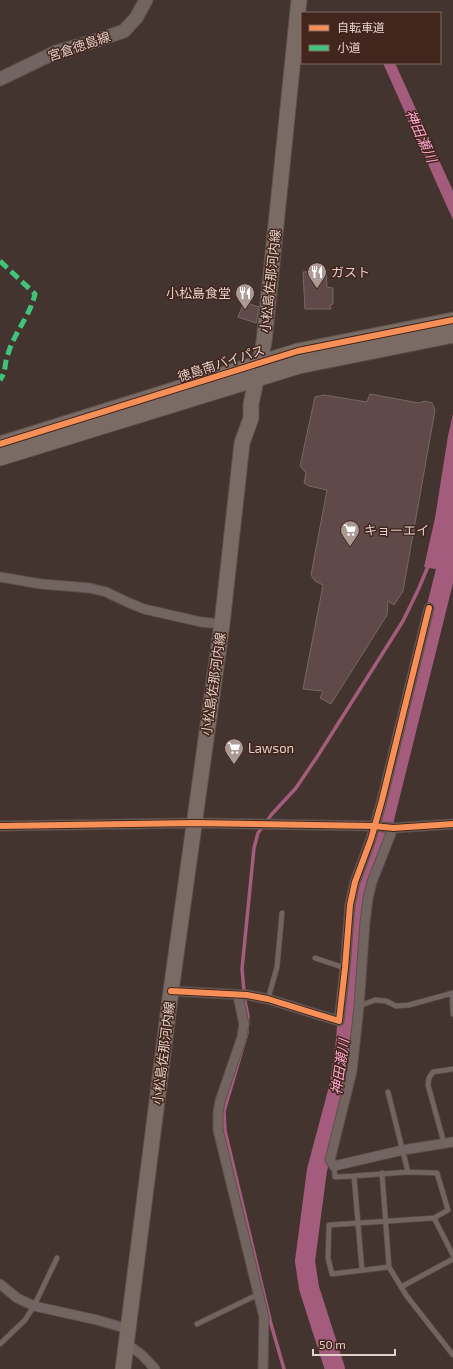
<svg xmlns="http://www.w3.org/2000/svg" width="453" height="1369" viewBox="0 0 453 1369" font-family="'Exo 2','Noto Sans JP',sans-serif">
  <rect width="100%" height="100%" fill="#44342f"/>
  <path fill="#a45c7d" d="M383 63H395L453 191V220Z
    M453 414V570L441 566 435 569 424 567 435 518 448 436Z"/>
  <g fill="none" stroke-linecap="round" stroke-linejoin="round">
    <path stroke="#a45c7d" stroke-width="3.5" d="M284 1369 271 1324 225 1131 224 1111 247 1033 248 1016 245 1001 242 969 254 848 258 833 272 814 296 788 317 757 403 621 419 588 429 564"/>
    <path stroke="#a45c7d" stroke-width="20" d="M335 1369 309 1288 305 1261 317 1170 340 1084 346 1040 355 921 363 878 380 835 449 558 453 531"/>
  </g>
  <path fill="#604949" stroke="#766765" d="M326 271 327 287 333 288V304L330 305 331 309H305L303 272Z
    M244 302 259 307 256 323 238 317Z
    M370 394 419 403 425 401 432 403 435 410 403 591 394 605 388 601 387 615 331 704 320 698 323 691 303 689 323 585 315 581 311 575 327 490 309 486 304 483 306 473 300 466 315 397 324 395 367 402Z"/>
  <g fill="none" stroke-linecap="round" stroke-linejoin="round">
    <g stroke="#5e504b" stroke-width="6">
      <path id="service" d="M315 958 345 968
        M452 993 453 1014
        M268 999 277 967 282 913
        M359 1006 375 1000 386 1001 396 1006 409 1005 453 993
        M388 1092 408 1172 437 1173 448 1210 434 1218
        M444 1143 428 1085 429 1078 433 1072 453 1069
        M334 1166 335 1177 354 1176
        M382 1173 389 1267
        M453 1255 434 1218 329 1225 328 1258 332 1274 389 1267 406 1295 453 1355
        M362 1270 354 1176 408 1172
        M401 1287 453 1259
        M197 1324 259 1294
        M0 1344 25 1320 34 1306 57 1258"/>
    </g>
    <g stroke="#5e504b" stroke-width="11">
      <path id="minor" d="M0 577 41 584 90 588 106 592 127 602 144 609 201 622 222 624
        M0 826 194 823 374 826 393 828 453 824
        M393 828 372 882 368 898 365 922 359 1006 352 1071 330 1160 334 1166 403 1150 453 1142
        M171 991 247 995 268 999 339 1021 345 968 350 905 355 882 371 839 382 800 429 608
        M238 996 244 1024 242 1037 220 1101 218 1113V1130L264 1317 263 1369
        M0 1284 17 1298 34 1306 97 1320 128 1329
        M126 1345C139 1350 146 1359 155 1369"/>
    </g>
    <g stroke="#5e504b" stroke-width="15">
      <path id="secondary" d="M0 79 56 52 98 40 124 31 136 18 146 0"/>
    </g>
    <g stroke="#5e504b" stroke-width="17">
      <path id="primary" d="M123 1369 171 991 222 624 242 443 251 418V404L264 342 299 0"/>
    </g>
    <g stroke="#5e504b" stroke-width="17">
      <path id="trunk" d="M0 444 298 351 453 320
        M0 458 299 366 453 335"/>
    </g>
    <use href="#service" stroke="#716461" stroke-width="4.5"/>
    <use href="#minor" stroke="#716461" stroke-width="9"/>
    <use href="#secondary" stroke="#716461" stroke-width="13"/>
    <use href="#primary" stroke="#7a6c65" stroke-width="15"/>
    <use href="#trunk" stroke="#7a6c64" stroke-width="15"/>
    <path stroke="#40c37c" stroke-width="5" stroke-dasharray="10 5" stroke-linecap="butt" d="M0 261 35 294C30 316 14 333 8 354 4 363 7 370 0 380"/>
    <g stroke="#42251d" stroke-width="8">
      <path id="cycleway" d="M0 444 298 351 453 320
        M0 826 194 823 374 826 393 828 453 824
        M171 991 247 995 268 999 339 1021 345 968 350 905 355 882 371 839 382 800 429 608"/>
    </g>
    <use href="#cycleway" stroke="#f78f57" stroke-width="6"/>
  </g>
  <defs>
    <g id="restaurant-pin" transform="scale(1)"><path d="M0 17L-7.5 6A9.5 9.5 0 1 1 7.5 6Z" fill="#ab9994" stroke="#42251d"/><path d="M-5-6h1v4h1v-4h1v4h1v-4h1v5L-1.5 .5V6h-2V.5L-5-1ZM5-6V6H3V1.5H1.5Q1.5-4 5-6Z" fill="#fff"/></g>
    <g id="supermarket-pin" transform="scale(1)"><path d="M0 17L-7.5 6A9.5 9.5 0 1 1 7.5 6Z" fill="#ab9994" stroke="#42251d"/><path d="M-6-5.5h2.5l.6 2H6L4.5 2H-2.5L-4.4-4H-6ZM-1.5 3.2a1.3 1.3 0 1 0 .1 0ZM3 3.2a1.3 1.3 0 1 0 .1 0Z" fill="#fff"/></g>
  </defs>
  <g fill-rule="evenodd">
    <use href="#restaurant-pin" x="317" y="272"/>
    <use href="#restaurant-pin" x="245" y="293"/>
    <use href="#supermarket-pin" x="350" y="530"/>
    <use href="#supermarket-pin" x="234" y="748"/>
  </g>
  <g text-anchor="middle" stroke-width="3" stroke-linejoin="round" paint-order="stroke">
    <g font-size="13" fill="#e3d0ca" stroke="#42251d">
      <text transform="translate(79 46) rotate(-19)" y="5">宮倉徳島線</text>
      <text transform="translate(270 281) rotate(-84)" y="5">小松島佐那河内線</text>
      <text transform="translate(221 363) rotate(-18)" y="5">徳島南バイパス</text>
      <text transform="translate(213 684) rotate(-82)" y="5">小松島佐那河内線</text>
      <text transform="translate(163 1053) rotate(-83)" y="5">小松島佐那河内線</text>
    </g>
    <g font-size="13" fill="#e3d0ca" stroke="#42251d" text-anchor="start">
      <text x="331" y="277">ガスト</text>
      <text x="231" y="298" text-anchor="end">小松島食堂</text>
      <text x="364" y="535">キョーエイ</text>
      <text x="248" y="753">Lawson</text>
    </g>
    <g font-size="14" font-style="italic" fill="#faa5cc" stroke="#42251d">
      <text transform="translate(421 136) rotate(66)" y="5">神田瀬川</text>
      <text transform="translate(340 1067) rotate(-82)" y="5">神田瀬川</text>
    </g>
  </g>
  <rect x="301" y="12" width="140" height="52" fill="#42251d" stroke="#826962"/>
  <rect x="309" y="25" width="20" height="6" fill="#f78f57" stroke="#826962"/>
  <text x="337" y="32" font-size="12" fill="#e3d0ca">自転車道</text>
  <rect x="309" y="45" width="20" height="6" fill="#40c37c" stroke="#826962"/>
  <text x="337" y="52" font-size="12" fill="#e3d0ca">小道</text>
  <path d="M313 1349v6h82v-6" fill="none" stroke="#e3d0ca" stroke-width="2"/>
  <text x="319" y="1349" font-size="12" fill="#e3d0ca" stroke="#42251d" stroke-width="3" paint-order="stroke">50 m</text>
</svg>
